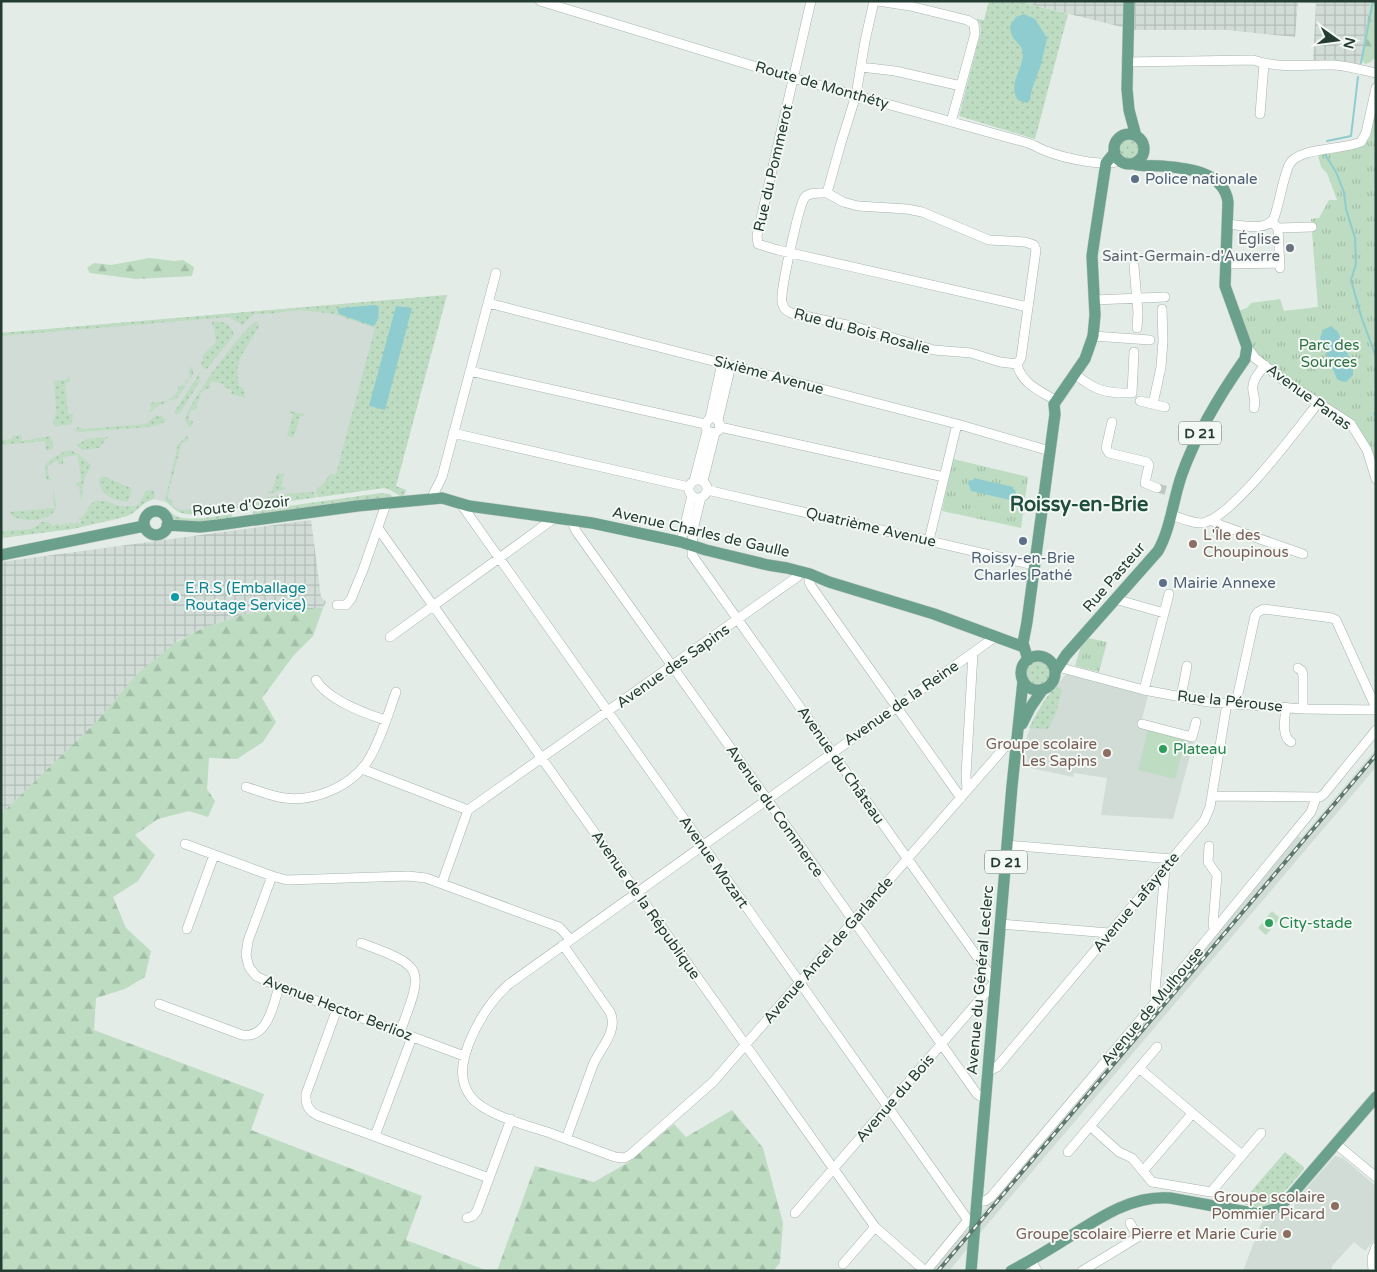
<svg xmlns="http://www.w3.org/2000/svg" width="1377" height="1272" viewBox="0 0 1377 1272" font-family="'Varela Round',sans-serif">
  <defs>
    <pattern id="industrial-grid" width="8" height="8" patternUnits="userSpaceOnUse" patternTransform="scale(1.25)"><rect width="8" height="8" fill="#d1dcd6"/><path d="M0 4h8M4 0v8" fill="none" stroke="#b3beb8"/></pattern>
    <pattern id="grass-dots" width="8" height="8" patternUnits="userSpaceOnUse" patternTransform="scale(1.25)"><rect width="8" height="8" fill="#bddcc2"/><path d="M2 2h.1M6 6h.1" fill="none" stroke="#a2bea7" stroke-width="1.8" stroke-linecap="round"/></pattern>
    <pattern id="forest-firs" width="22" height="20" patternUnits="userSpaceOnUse" patternTransform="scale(1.25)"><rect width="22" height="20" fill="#bddcc2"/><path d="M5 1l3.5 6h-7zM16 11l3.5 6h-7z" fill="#a2bea7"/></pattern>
    <pattern id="park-tufts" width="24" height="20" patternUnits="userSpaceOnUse" patternTransform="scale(1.25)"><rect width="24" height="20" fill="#bddcc2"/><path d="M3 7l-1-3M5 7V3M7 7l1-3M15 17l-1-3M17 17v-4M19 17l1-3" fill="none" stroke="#a2bea7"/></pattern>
  </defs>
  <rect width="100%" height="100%" fill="#e3ece7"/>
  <path fill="#d1dcd6" d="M447 295 392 489 382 488 200 514 179 512 166 502 153 499 144 503 131 514 118 519 72 529 1 538V333Z
    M1066 674 1148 696 1140 727 1194 741 1173 819 1101 815 1107 778 1074 773 1073 777 1021 766 1024 746 1032 721 1044 701Z
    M1376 749V767L986 1226 949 1271H932L965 1232 972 1227 979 1216 1121 1050 1298 836 1301 838Z
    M1335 1156 1343 1158 1376 1186V1238L1365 1251 1354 1242 1332 1266V1271H1243L1261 1224 1268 1216 1282 1212 1293 1214 1295 1212 1294 1210 1295 1201Z"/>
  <path fill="url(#industrial-grid)" d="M1017 1H1371L1360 66 1335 61H1313L1316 3 1298 2 1295 37 1227 30H1134Z
    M311 520 321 597 326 602 323 608H296L245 614 201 629 179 640 137 674 95 723 1 814V562Z"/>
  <path fill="url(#grass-dots)" d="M989 1H1017L1068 14 1035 139 959 116 981 31 980 24 976 19 984 20Z
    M1119 149a10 10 0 1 1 20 0a10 10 0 1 1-20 0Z
    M447 295 396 486 406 490 404 497C397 496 392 489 384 488L319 497 317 495 316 490 324 483 330 474H336L375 328 334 314 301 310 280 312V313L254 314 242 325 229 317 1 336V333Z
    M212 322C223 321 231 323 234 335L206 370 200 364 203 361 202 356 216 342 214 326H212Z
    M255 322H258L259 326C248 349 232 358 239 386L242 387 246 398 231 394 232 390 224 387V384L211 381 209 388 201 392 196 410H191L188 419 193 421 191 428 189 427 185 420C188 403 240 332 255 322Z
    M189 366 193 369V375L178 397 156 407 151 412 146 411 151 410 150 403 169 401V399L173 397 178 391V386L186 385 185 380H190Z
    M199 374 200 381 180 413 175 415V411Z
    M68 377 70 378V382L65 383 68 414H73L72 422 69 425H62L55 427 53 423 56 412 54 378 55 381 68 379Z
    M289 411 304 414 305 416H300L294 437 287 436 293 414 288 412Z
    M157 416H162L166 421 158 425 148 427 79 432 75 431 78 427 85 429 146 424 154 417Z
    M21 435 22 441 50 436 54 448 46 451 45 441 1 445V440L12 439V436Z
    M188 435 187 442H182L167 498 172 500V505L178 510 230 506 229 510C218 512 187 518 177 511 172 508 170 504 165 501L178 444Z
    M108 437 99 448 82 450 76 445 87 439Z
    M70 450 78 454 91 465 84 479 81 502 79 486H76V483L81 482 78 455 63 457V464H58V461L52 462V465L47 466 49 478 53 479 48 481 46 479C46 475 44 469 45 466 47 460 64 451 70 450Z
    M277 473 284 474 281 486 286 488 285 489 268 494 267 491 272 492Z
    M103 476 131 488 132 490 128 501C115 502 96 493 100 478Z
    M53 487C53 493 58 504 55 510 50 522 15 524 9 512L54 508Z
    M146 490 154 491 155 499C143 501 138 512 127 516L72 529 1 538V531L32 529 42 522H48L54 526 56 524 61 525 67 523 69 525 70 522 72 524 78 522 80 524 81 521 78 519C88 516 86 506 94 502 101 498 110 503 116 505 122 507 129 506 136 506L140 502Z
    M314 492 315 497 313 498 234 508 236 505 283 494Z
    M381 493 390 494 393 497 253 518V511Z
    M165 507C168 509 171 513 174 515 188 523 216 516 232 514L233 520C220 522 182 526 171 518 168 515 167 511 165 507Z
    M1025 673a13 13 0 1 1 26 0a13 13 0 1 1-26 0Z
    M1055 687 1062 689 1056 713 1048 729 1029 728 1044 701Z
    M1285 1152 1304 1167V1169C1294 1181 1276 1205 1259 1207 1253 1207 1248 1205 1243 1204L1242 1202Z"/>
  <path fill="url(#forest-firs)" d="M1371 1H1376L1374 10 1376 17V56L1371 62 1365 64 1363 62V45Z
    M150 258 174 261 183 260 194 267 192 276 136 279 90 273 87 268 94 263 111 265Z
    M296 608H323L313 636 294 655 262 698 276 722 263 742 237 759 209 758 207 789 215 801 208 817 189 811 158 819 135 835 155 855 138 881 113 897 126 928 151 951 145 977 125 989 96 998 94 1030 264 1094 251 1130 422 1196 406 1240 488 1271H1V814L95 723 137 674 175 643 201 629 245 614Z
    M732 1110 763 1148 783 1223 780 1263 773 1271H497L535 1166 594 1182 629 1162 674 1124 686 1137Z"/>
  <path fill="url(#park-tufts)" d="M1376 112V479L1351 424 1255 358 1238 311 1247 308 1251 303 1280 299 1284 311 1318 307 1311 219 1319 218 1329 200H1337L1327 173 1321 167 1317 151 1363 139 1369 140Z
    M953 459 1028 477 1021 528 942 511Z
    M1088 638 1107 642 1099 672 1075 666 1081 646Z"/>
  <path fill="#bddcc2" d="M1148 729 1186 739 1175 779 1138 770Z
    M1272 911 1280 918 1266 935 1258 928Z"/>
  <path fill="#8ecccf" d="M1024 14 1035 19 1047 38 1041 65 1032 89 1030 100 1027 103 1018 100C1007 84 1023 70 1023 54 1022 42 1011 43 1010 26L1016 17Z
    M375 305 378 306C380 312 378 323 373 326L339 314 338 312V309L341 308Z
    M396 306 412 308 385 410 369 406Z
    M1331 326 1338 332 1353 366V375L1346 382 1340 381 1337 379 1320 338 1323 330Z
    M974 478 1013 487V489L1015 490 1016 494 1015 496 1011 497 1010 500 971 491 968 483 969 481 973 480Z"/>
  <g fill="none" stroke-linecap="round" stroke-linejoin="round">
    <path stroke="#8ecccf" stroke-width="2" d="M1361 63 1373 1
      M1327 141 1351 136 1358 77
      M1324 153 1336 172 1344 192 1346 209 1355 238 1356 264 1351 280 1361 316 1376 357
      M1376 411 1374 414 1376 417"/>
    <path stroke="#bdc9c3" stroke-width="9" stroke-dasharray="9 4.5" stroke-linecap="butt" d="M1157 488 1169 491"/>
    <g stroke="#a6b4ad" stroke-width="10">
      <path id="minor" d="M540 1 793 78 1028 143C1034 145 1040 149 1046 151 1064 158 1102 167 1120 161
        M811 1 757 236 758 244 778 250 1028 307
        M874 1 865 41 856 95 841 143 827 193 843 202 858 206 907 209 922 212 989 240 1025 242 1034 245 1036 250 1021 358 1017 364C1021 383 1040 391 1055 400
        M878 1 910 6 967 20 974 24 975 34 951 122
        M1126 62 1253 60C1279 69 1307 64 1334 65 1348 66 1362 70 1376 73
        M861 67 895 71 961 86
        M1260 114 1264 64
        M827 193C820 193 810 192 805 197 799 204 780 292 782 302 783 308 786 311 791 313L856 327 934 350 971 353 1000 362 1017 364
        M1272 222 1278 228 1280 268
        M1228 224C1241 225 1267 232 1274 218 1280 201 1282 182 1289 165 1297 147 1344 150 1361 142L1366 133 1376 88
        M1278 228 1312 227
        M1225 264 1279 263
        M1134 266 1138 313 1137 328
        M1094 300 1165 297
        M488 303 957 424 1050 451
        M1093 336 1150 340
        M1247 347 1255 358 1283 380 1351 424 1367 450 1376 479
        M470 371 705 424
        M1075 374C1094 390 1106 394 1132 393L1134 352
        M1140 401 1165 407
        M1153 404 1161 367 1163 341 1162 309
        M1254 408C1256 401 1254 398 1253 391 1251 381 1259 373 1265 365
        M710 418H716L720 424 719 430 715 433 707 431 705 424 710 418 722 363
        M718 420 731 365
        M1112 422 1106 448 1109 453 1147 462 1149 465 1145 483 1157 488
        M720 427 944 477
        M453 433 689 487
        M689 489a9 9 0 1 1 18 0a9 9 0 1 1-18 0Z
        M694 481 707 431
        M703 481 715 433
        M707 490 1034 565
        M701 497 693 530 692 555 995 982 795 1213
        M431 499 442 477 496 273
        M461 504 968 1220
        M1170 514C1180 518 1193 524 1203 523 1233 517 1298 428 1319 402
        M571 519 576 531 977 1094 985 1099
        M1210 520 1223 526 1303 554
        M378 528 875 1227 925 1271
        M929 540 957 424
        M681 542 692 495
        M810 574 809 581 811 586 961 798
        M1115 599 1164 613
        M337 605H346L351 599 363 570 386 504
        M390 637 556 517
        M995 637 509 984C491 1000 478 1021 469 1043 462 1062 458 1080 471 1097 485 1115 529 1126 550 1133 572 1141 593 1149 615 1157L624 1158 630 1155 713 1082 1004 748 1016 742
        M1058 667 1144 690 1208 702 1303 709 1376 710
        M1298 668 1302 671 1303 676V709
        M316 680C328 700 364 713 385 720
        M1144 690 1169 594
        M1181 697 1187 666
        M1236 703 1255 616 1258 612 1264 609 1332 618 1336 620 1376 708
        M1286 707C1285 718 1281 736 1291 742
        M1142 724 1192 737 1196 722
        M362 769 468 810
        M246 787C257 790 268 795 279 797 311 804 352 787 369 759 381 739 388 714 396 692
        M967 790 966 775 973 653
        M1212 796 1320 797 1324 794 1376 730
        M185 844 272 876 287 880 408 876 426 878 559 927 570 939
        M1007 845 1172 859
        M1209 846 1208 862 1217 875 1213 925 1215 930
        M272 876 248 941 246 955 249 967 256 976 279 987 464 1056
        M442 883 468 810 797 577 802 572
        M1001 924 1109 933
        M187 929 214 855
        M361 943C426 967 424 968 400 1032
        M563 945 610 1012C619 1031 600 1048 593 1065L566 1139
        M1158 999 1155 996V991L1165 868
        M159 1004 242 1035C268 1039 273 1005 279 987
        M337 1009 306 1094C305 1105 309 1112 319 1116L489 1178
        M1139 1068 1242 1155
        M987 1072 997 1067 1204 821 1210 807 1227 703
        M1090 1126 1119 1152 1132 1158 1152 1182 1211 1192 1261 1133
        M375 1136 412 1037
        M1336 1144 1376 1177
        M1068 1152 1157 1047
        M1143 1171 1192 1114
        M977 1201H985L991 1197 1158 999 1311 812 1316 798
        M467 1218 473 1216 477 1211 511 1119
        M1031 1260 1037 1271
        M843 1264 875 1227
        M926 1271 968 1220
        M1082 1271 1138 1237 1130 1223
        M1373 1271 1372 1258 1376 1247"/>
    </g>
    <g stroke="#c2c9c6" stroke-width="12">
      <path id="major" d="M1129 1 1127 89 1129 110 1136 136
        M1114 149a15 15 0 1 1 30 0a15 15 0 1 1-30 0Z
        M144 523a12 12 0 1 1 24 0a12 12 0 1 1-24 0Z
        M167 525 200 527 218 525 357 506 442 498 469 506 592 523 681 542 706 550 768 565 787 568 810 574 829 582 934 614 1024 647
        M1 555 144 526
        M1021 673a17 17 0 1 1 34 0a17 17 0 1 1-34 0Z
        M1028 660 1023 643 1027 622 1055 414 1054 404 1085 359 1093 336 1095 315 1092 256 1094 242 1106 163 1115 152
        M1055 672 1066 655 1158 551C1171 528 1173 499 1182 474 1196 435 1221 393 1245 359L1247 347 1225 286 1228 202C1224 171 1185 168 1161 166 1152 165 1142 167 1134 164
        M1022 724 1030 708 1043 689
        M971 1271 1012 786 1023 681
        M1011 1271C1028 1262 1045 1252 1061 1242 1095 1221 1129 1195 1170 1198L1258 1214 1274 1209 1289 1198 1376 1097"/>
    </g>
    <use href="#minor" stroke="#fff" stroke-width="9"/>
    <use href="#major" stroke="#6aa08c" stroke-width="11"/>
    <g stroke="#5e786e" stroke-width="4">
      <path id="rail" d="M938 1271 1376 755"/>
    </g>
    <use href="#rail" stroke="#f4f9f6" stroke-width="2" stroke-dasharray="5.5" stroke-linecap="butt"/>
  </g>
  <g fill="#5c6f8a" stroke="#f4f9f6" stroke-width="2">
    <circle cx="1135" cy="179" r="5"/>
    <circle cx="1023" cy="541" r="5"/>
    <circle cx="1163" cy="583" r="5"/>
  </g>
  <circle fill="#6b7280" stroke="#f4f9f6" stroke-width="2" cx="1290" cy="248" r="5"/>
  <g fill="#8d6e63" stroke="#f4f9f6" stroke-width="2">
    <circle cx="1193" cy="544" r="5"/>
    <circle cx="1107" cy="753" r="5"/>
    <circle cx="1335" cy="1206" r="5"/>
    <circle cx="1287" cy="1234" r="5"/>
  </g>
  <circle fill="#0f9aa8" stroke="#f4f9f6" stroke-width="2" cx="175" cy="597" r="5"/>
  <g fill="#2e9e5b" stroke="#f4f9f6" stroke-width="2">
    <circle cx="1163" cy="749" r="5"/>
    <circle cx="1269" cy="923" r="5"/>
  </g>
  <g text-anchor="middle" stroke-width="4" stroke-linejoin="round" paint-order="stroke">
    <g fill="#f4f9f6" stroke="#62756e" stroke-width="1">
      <rect x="1179" y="421.5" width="42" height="23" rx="4"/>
      <rect x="985" y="850.5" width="42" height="23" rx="4"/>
    </g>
    <g font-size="14" font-weight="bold" fill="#243d33">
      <text x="1200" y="438">D 21</text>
      <text x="1006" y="867">D 21</text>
    </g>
    <g font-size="15" fill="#243d33" stroke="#f4f9f6">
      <text transform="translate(822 85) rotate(16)" y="5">Route de Monthéty</text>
      <text transform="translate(773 168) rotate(-77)" y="5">Rue du Pommerot</text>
      <text transform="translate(862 331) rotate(15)" y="5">Rue du Bois Rosalie</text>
      <text transform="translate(769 375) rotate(15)" y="5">Sixième Avenue</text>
      <text transform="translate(1309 397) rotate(36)" y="5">Avenue Panas</text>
      <text transform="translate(241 506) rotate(-6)" y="5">Route d'Ozoir</text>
      <text transform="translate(871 527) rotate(13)" y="5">Quatrième Avenue</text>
      <text transform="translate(701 532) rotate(13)" y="5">Avenue Charles de Gaulle</text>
      <text transform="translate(1114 577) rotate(-49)" y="5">Rue Pasteur</text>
      <text transform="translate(673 666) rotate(-35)" y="5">Avenue des Sapins</text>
      <text transform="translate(1230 701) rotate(6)" y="5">Rue la Pérouse</text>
      <text transform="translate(901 703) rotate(-35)" y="5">Avenue de la Reine</text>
      <text transform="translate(841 765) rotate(55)" y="5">Avenue du Château</text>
      <text transform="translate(775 811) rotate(55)" y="5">Avenue du Commerce</text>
      <text transform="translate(714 862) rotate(55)" y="5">Avenue Mozart</text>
      <text transform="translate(1136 902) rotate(-50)" y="5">Avenue Lafayette</text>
      <text transform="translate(646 905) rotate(55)" y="5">Avenue de la République</text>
      <text transform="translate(828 950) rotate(-49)" y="5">Avenue Ancel de Garlande</text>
      <text transform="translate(980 980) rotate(-85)" y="5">Avenue du Général Leclerc</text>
      <text transform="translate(1152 1006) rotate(-50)" y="5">Avenue de Mulhouse</text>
      <text transform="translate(338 1008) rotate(21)" y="5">Avenue Hector Berlioz</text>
      <text transform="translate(895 1098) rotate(-49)" y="5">Avenue du Bois</text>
    </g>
    <g font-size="15" fill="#4e5e75" stroke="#f4f9f6" text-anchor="start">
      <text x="1145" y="184">Police nationale</text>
      <text x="1023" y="563" text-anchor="middle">Roissy-en-Brie<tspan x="1023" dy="17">Charles Pathé</tspan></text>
      <text x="1173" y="588">Mairie Annexe</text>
    </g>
    <g font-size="15" fill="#5b616d" stroke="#f4f9f6" text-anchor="end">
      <text x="1280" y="244">Église<tspan x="1280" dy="17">Saint-Germain-d'Auxerre</tspan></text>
    </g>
    <g font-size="15" fill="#2f7242" stroke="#f4f9f6">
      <text x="1329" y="350">Parc des<tspan x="1329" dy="17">Sources</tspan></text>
    </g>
    <g font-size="15" fill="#785e54" stroke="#f4f9f6" text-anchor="end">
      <text x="1203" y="540" text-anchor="start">L'Île des<tspan x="1203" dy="17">Choupinous</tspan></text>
      <text x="1097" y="749">Groupe scolaire<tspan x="1097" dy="17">Les Sapins</tspan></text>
      <text x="1325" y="1202">Groupe scolaire<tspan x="1325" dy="17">Pommier Picard</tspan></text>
      <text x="1277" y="1239">Groupe scolaire Pierre et Marie Curie</text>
    </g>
    <g font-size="15" fill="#0d838f" stroke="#f4f9f6" text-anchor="start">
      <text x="185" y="593">E.R.S (Emballage<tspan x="185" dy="17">Routage Service)</tspan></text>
    </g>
    <g font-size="15" fill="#27864d" stroke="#f4f9f6" text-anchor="start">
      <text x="1173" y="754">Plateau</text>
      <text x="1279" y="928">City-stade</text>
    </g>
    <g font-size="20" font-weight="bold" fill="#204e3e" stroke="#f4f9f6">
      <text x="1079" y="511">Roissy-en-Brie</text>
    </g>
  </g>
  <rect width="1377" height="1272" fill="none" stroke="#243d33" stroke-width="5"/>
  <g transform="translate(1337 40) rotate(104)" stroke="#f4f9f6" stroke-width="4" paint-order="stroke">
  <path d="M0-4L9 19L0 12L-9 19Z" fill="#243d33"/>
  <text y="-8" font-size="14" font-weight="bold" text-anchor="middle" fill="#243d33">N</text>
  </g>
</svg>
